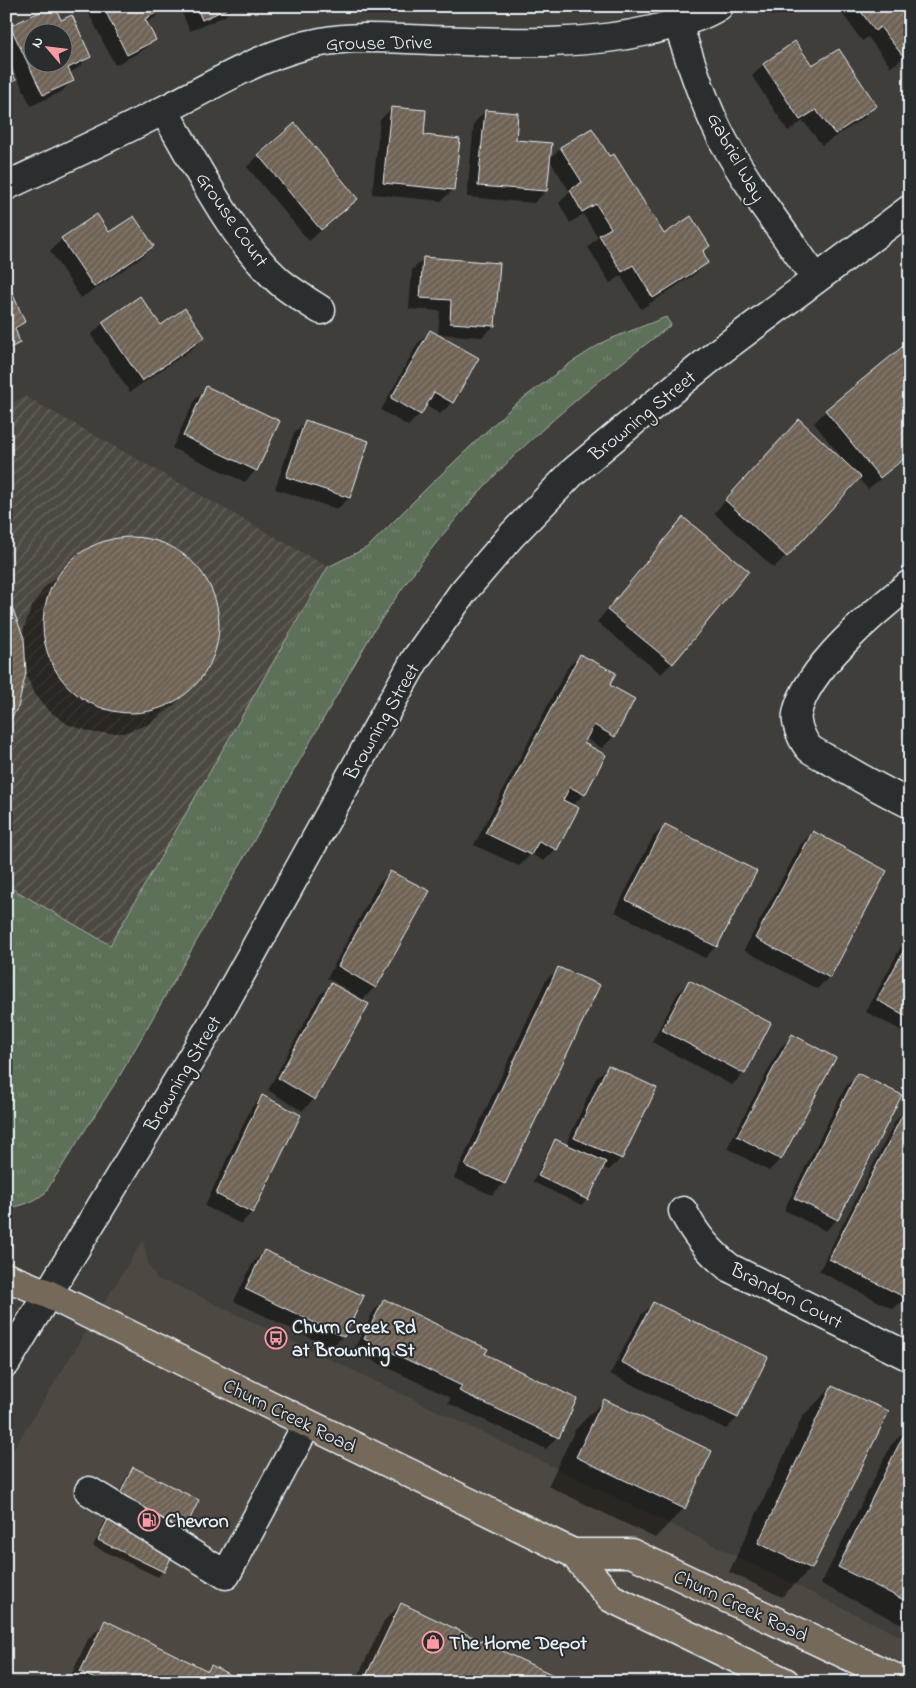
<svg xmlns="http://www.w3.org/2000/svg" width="916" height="1688" viewBox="0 0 916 1688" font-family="'Indie Flower',sans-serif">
  <defs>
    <pattern id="industrial-furrows" width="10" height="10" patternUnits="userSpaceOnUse" patternTransform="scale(1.25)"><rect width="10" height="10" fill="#4d4942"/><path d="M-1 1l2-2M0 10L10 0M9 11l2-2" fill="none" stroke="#67645e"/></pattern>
    <pattern id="grass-tufts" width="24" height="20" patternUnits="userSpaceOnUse" patternTransform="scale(1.25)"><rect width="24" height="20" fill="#5d6f59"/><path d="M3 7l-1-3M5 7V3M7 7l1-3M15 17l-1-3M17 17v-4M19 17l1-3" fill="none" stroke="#748472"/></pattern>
    <pattern id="building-hatch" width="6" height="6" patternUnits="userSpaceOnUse" patternTransform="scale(1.25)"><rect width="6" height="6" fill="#6f6456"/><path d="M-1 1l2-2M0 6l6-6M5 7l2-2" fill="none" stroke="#847b6f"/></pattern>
  </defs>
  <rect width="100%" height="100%" fill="#3f3e3a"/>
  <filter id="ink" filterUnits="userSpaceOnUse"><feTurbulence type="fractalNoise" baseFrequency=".02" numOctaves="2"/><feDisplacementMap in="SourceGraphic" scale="10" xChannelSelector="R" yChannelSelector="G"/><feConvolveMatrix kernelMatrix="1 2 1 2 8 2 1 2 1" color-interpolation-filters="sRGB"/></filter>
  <g filter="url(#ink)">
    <path fill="#4d4942" d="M143 1240 149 1266 158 1280 176 1285 556 1468 910 1641V1682H6V1461Z"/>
    <path fill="url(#industrial-furrows)" d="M25 396 328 567 110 945 6 885V406Z"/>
    <path fill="url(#grass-tufts)" stroke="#a2b0a8" d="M666 317 671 325C592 385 513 448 450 526 422 559 398 594 374 630L119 1077 45 1193C34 1202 21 1206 6 1209V885L110 945 328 567 368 547 429 486 513 406 569 364 605 341Z"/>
    <path fill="#0007" fill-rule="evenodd" d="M85 6H166L154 18 146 23 154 40 142 51 115 65Z
      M179 6H234L225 16 190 31Z
      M849 6H910V53L891 67 868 37 862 41 842 13Z
      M54 7 60 22 89 56 78 68 69 73 72 81 61 92 31 106 6 54V31L10 27ZM32 32H62V62H32Z
      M795 43 812 67 875 106 864 118 822 145 803 121 788 131 752 76 763 65Z
      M392 108 422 136 453 190 441 201 372 194 380 120Z
      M485 111 515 141 546 191 534 203 467 197 474 123Z
      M561 148 609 158 663 235 709 246 702 253 707 262 695 274 641 309 621 276 610 283 588 247 598 237 583 214 570 223 559 203 570 192 549 159Z
      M259 155 357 199 309 241 247 167Z
      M97 216 109 234 153 246 141 258 81 298 50 251 62 239Z
      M424 259 494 326 482 337 438 334 440 311 409 309 412 270Z
      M6 283 24 322 15 331 19 342 6 355Z
      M140 298 160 327 204 337 192 349 130 392 91 335 103 323Z
      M430 332 452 402 440 414 425 405 420 414 408 426 381 410 418 343Z
      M907 345 910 348V455L868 489 858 478 774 568 714 513 788 433 844 463 845 462 814 423 826 411Z
      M206 388 256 470 245 482 172 448 195 400Z
      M306 421 367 442 349 498 337 509 275 489 294 433Z
      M683 519 672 663 661 674 597 622 672 531Z
      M129 537 157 542 183 555 203 575 215 602 218 631 211 658 195 683 173 706 150 724 123 733H94L67 724 48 710 34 693 25 673 23 638 24 627 32 606 45 587 68 565 86 550 106 541Z
      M580 655 608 686 614 736 602 748 585 738 582 744 584 794 572 806 556 849 544 861 531 854 519 866 474 845 568 667Z
      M910 725V747L901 742Z
      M665 826 716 946 705 958 615 912 653 837Z
      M813 832 886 871 829 977 817 989 744 950 801 844Z
      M390 873 375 987 363 999 327 978 378 884Z
      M910 930V1035L866 1012Z
      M558 969 504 1183 492 1195 454 1178 546 980Z
      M689 981 744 1073 732 1085 652 1042 678 993Z
      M331 984 314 1099 302 1111 268 1090 319 996Z
      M792 1036 780 1159 769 1171 727 1148 780 1048Z
      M608 1067 621 1158 609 1170 602 1167 587 1199 581 1205 533 1182 550 1146 555 1140 566 1145 596 1078Z
      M857 1075 837 1219 826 1231 784 1210 846 1086Z
      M262 1096 252 1212 241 1224 205 1206 251 1108Z
      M907 1108 910 1288 905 1298 893 1309 819 1271 896 1120Z
      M264 1251 343 1336 331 1348 234 1301 253 1263Z
      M384 1300 484 1355 557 1437 546 1449 448 1403 451 1398 353 1351 373 1312Z
      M653 1304 737 1418 726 1429 610 1374 641 1315Z
      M832 1387 811 1568 782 1597 729 1572 803 1416Z
      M604 1400 711 1452 684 1508 655 1538 548 1486 575 1430Z
      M908 1428 910 1551V1628L821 1584 891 1445Z
      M133 1469 163 1571 158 1577 93 1546 128 1474Z
      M401 1604 565 1682H355L384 1621Z
      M105 1622 207 1671 212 1666 232 1682H68L88 1639Z"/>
    <path fill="url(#building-hatch)" stroke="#e8f1f8" fill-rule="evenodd" d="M52 6H55L61 20 72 15 91 57 68 68 74 81 43 95 10 26ZM32 32H62V62H32Z
      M103 6H167V7L145 19 156 40 127 55Z
      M196 6H233L202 20Z
      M857 6H910V51L903 56 880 27 875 31Z
      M795 41 812 65 839 49 877 106 835 134 816 110 800 120 763 64Z
      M6 62 16 80 6 86Z
      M391 107 426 110 424 135 460 139 454 190 383 183Z
      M485 110 518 113 516 140 552 143 547 191 478 186Z
      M295 123 358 199 321 230 258 155Z
      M592 128 609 156 614 154 664 234 691 216 710 246 703 251 708 263 653 298 633 265 622 272 599 235 611 228 596 204 582 212 570 190 582 182 560 147Z
      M97 214 109 232 134 216 154 246 94 287 61 238Z
      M423 257 500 263 495 326 450 323 451 300 420 298Z
      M7 281 25 322 15 328 20 343 6 350Z
      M140 296 161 325 185 308 205 337 142 381 102 322Z
      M430 330 479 358 453 403 434 392 421 415 391 398Z
      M907 343 910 346V454L880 478 825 410Z
      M206 386 280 421 257 471 183 436Z
      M799 419 861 477 787 557 725 500Z
      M305 420 369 441 350 498 286 477Z
      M683 517 749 571 673 664 607 610Z
      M43 625a88 88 0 1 1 176 0a88 88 0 1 1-176 0Z
      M6 600 11 605 24 638 26 673 18 707 6 727Z
      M580 654 616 673 610 685 635 699 615 737 594 725 584 743 606 755 585 795 570 787 563 800 579 808 557 850 539 841 531 855 485 833Z
      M665 824 757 871 717 947 626 900Z
      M813 831 887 871 830 978 755 938Z
      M390 871 430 891 376 988 338 966Z
      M910 939V1018L877 1000Z
      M558 967 600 985 505 1184 465 1166Z
      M689 980 771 1023 745 1074 662 1030Z
      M331 983 369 1004 315 1100 278 1078Z
      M792 1034 836 1058 781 1160 737 1136Z
      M608 1065 657 1088 622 1159 574 1138Z
      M857 1073 902 1095 838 1220 794 1198Z
      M262 1095 301 1115 253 1213 216 1194Z
      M907 1106 910 1108V1290L906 1298 829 1259Z
      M555 1139 606 1162 588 1200 538 1176Z
      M264 1250 364 1296 344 1337 245 1289Z
      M384 1299 488 1349 485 1354 577 1399 559 1438 459 1391 462 1386 364 1339Z
      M653 1302 768 1357 738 1418 621 1362Z
      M832 1386 889 1411 812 1569 758 1543Z
      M604 1399 712 1451 685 1509 576 1457Z
      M908 1426 910 1427V1603L838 1567Z
      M133 1467 199 1500 164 1572 98 1540Z
      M401 1603 568 1682H363Z
      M105 1620 208 1671 211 1665 236 1678 234 1682H101L80 1672Z"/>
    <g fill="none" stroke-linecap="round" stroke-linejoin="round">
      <g stroke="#e8f1f8" stroke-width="31">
        <path id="minor" d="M678 24C691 63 704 105 724 142 750 190 785 234 816 279
          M164 111C196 164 233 241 280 282 292 292 307 301 321 310
          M6 186C59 161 114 136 166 109 216 84 265 52 321 42 357 35 394 39 430 40 504 42 579 47 652 30 675 24 698 19 719 6
          M910 584C875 611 805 670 797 714 795 724 803 742 810 749 817 754 826 758 833 762 858 777 884 791 910 804
          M683 1211C695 1235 709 1252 730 1268L910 1357
          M6 1363 223 1006 415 660 463 592 511 536 574 471 640 416 720 351 910 209
          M89 1491 226 1575 307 1424"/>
      </g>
      <g stroke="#e8f1f8" stroke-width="31">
        <path id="major" d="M6 1277 48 1294 268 1404 573 1553 611 1598 785 1682
          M573 1553H631L904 1682"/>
      </g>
      <use href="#minor" stroke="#2a2d2e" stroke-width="28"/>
      <use href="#major" stroke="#746a5a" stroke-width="28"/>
    </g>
  </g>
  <defs>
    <g id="bus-ring" transform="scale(1.125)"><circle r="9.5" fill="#2a2d2e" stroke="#ff9aa2" stroke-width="1.5"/><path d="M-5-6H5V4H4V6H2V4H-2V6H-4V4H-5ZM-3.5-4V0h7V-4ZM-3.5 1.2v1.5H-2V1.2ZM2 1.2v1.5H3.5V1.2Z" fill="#ff9aa2"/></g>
    <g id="fuel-ring" transform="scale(1.125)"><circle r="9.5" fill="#2a2d2e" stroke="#ff9aa2" stroke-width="1.5"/><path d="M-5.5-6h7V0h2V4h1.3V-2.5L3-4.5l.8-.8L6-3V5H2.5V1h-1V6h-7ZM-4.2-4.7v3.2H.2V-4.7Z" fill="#ff9aa2"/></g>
    <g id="shop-ring" transform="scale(1.125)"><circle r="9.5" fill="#2a2d2e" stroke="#ff9aa2" stroke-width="1.5"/><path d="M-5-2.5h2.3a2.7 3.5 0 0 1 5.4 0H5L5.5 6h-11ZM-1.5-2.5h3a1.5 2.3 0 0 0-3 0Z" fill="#ff9aa2"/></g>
  </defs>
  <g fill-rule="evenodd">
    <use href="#bus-ring" x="276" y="1338"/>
    <use href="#fuel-ring" x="149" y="1520"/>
    <use href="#shop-ring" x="433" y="1642"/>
  </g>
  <g text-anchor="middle" stroke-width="4" stroke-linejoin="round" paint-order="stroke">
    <g font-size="20" fill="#e8f1f8" stroke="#2a2d2e">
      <text transform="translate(379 42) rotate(-1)" y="7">Grouse Drive</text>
      <text transform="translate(737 157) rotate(61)" y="7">Gabriel Way</text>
      <text transform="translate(233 219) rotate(55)" y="7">Grouse Court</text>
      <text transform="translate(642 415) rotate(-39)" y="7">Browning Street</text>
      <text transform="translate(381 721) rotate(-60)" y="7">Browning Street</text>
      <text transform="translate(182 1073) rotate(-59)" y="7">Browning Street</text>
      <text transform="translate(787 1295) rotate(27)" y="7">Brandon Court</text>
      <text transform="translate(290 1415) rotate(26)" y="7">Churn Creek Road</text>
      <text transform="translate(741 1605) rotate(25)" y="7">Churn Creek Road</text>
    </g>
    <g font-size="20" font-weight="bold" fill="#e8f1f8" stroke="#2a2d2e" text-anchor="start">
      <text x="292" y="1333">Churn Creek Rd<tspan x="292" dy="23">at Browning St</tspan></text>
      <text x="165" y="1527">Chevron</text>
      <text x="449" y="1649">The Home Depot</text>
    </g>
  </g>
  <rect width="916" height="1688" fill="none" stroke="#2a2d2e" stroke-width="25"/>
  <rect x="12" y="12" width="891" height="1663" fill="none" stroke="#e8f1f8" stroke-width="2" filter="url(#ink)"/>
  <g transform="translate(48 48) rotate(298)"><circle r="24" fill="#2a2d2e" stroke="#767b7f"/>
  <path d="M0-4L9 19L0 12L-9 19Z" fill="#ff9aa2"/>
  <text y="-8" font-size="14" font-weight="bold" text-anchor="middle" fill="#e8f1f8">N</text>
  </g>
</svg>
